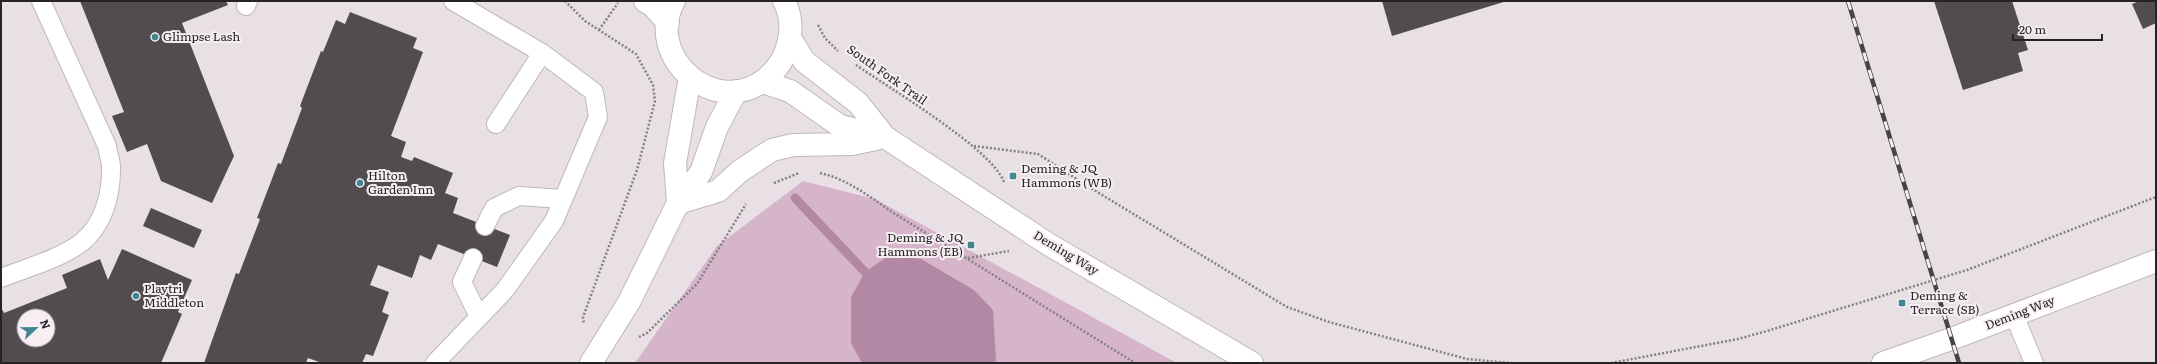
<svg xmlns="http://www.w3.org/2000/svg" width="2157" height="364" viewBox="0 0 2157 364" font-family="Literata,serif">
  <rect width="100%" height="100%" fill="#e9e0e6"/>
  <path fill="#d6b5cb" d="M803 181 875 199 1177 363H635L717 246Z"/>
  <path fill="#b388a5" d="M891 254 921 259 974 290 993 310 996 361 992 363H862L851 343V297L865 272Z"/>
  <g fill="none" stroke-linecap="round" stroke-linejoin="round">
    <path stroke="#b388a5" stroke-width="9" d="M795 198 865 272"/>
  </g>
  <path fill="#524b4f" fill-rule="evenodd" d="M80 1H226L228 5 182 23 234 156 212 203 161 181 147 144 127 152 112 116 124 112Z
    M1382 1H1507L1392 36Z
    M1934 1H2012L2028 50 2018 53 2023 71 1963 90Z
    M2139 1H2156V23L2143 29 2132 4Z
    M350 12 417 38 413 48 423 52 391 136 406 142 401 157 412 161 414 157 453 173 445 193 458 198 453 213 510 235 497 267 438 244 431 260 420 255 412 278 378 265 370 285 389 292 382 312 389 315 373 356 366 354 362 363H322L308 358 306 363H204L236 273 239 274 260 219 257 218 278 163 281 164 302 108 300 106 321 51 323 52 336 20 345 24Z
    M151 208 202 230 194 248 143 226Z
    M122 249 192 280 178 312 182 314 161 363H1V307L4 313 67 288 62 275 100 259 108 280ZM24 316H48V340H24Z"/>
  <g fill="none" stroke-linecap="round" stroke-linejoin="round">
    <g stroke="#bfb7bc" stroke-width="20">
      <path id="lane" d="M246 6 248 1
        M496 124 542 53
        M485 226 494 208 519 196 563 199
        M473 258 462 282 479 317
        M1 278C26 268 62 258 82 242 103 225 111 196 111 170 112 163 108 154 107 146L41 1
        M2014 315 2034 363
        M435 363 505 290 554 221 598 117 594 92 542 53 453 1"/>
    </g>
    <g stroke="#bfb7bc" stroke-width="24">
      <path id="secondary" d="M645 1 653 6 668 23
        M674 1C643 58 717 120 767 78 777 69 784 60 787 48 792 32 792 16 784 1
        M790 38 804 61 858 103 885 137
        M762 82 790 91 840 126 885 137 1048 244 1252 363
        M678 203 718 191 740 171 772 150 793 145 852 144 876 139
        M678 203 675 163 690 77
        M591 363 629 302 678 203 701 172 717 127 736 91
        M1883 363 1951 339 2156 261"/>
    </g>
    <path stroke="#857f83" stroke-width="2.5" stroke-dasharray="2 2" stroke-linecap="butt" d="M565 1 585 21 636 54 653 85 655 101 637 170 583 317 584 324
      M818 25 825 38 838 51
      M599 30 618 3
      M856 65C889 88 992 149 1004 182
      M974 146 1038 154 1089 187 1287 307 1329 322 1467 359 1510 363
      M820 173C847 179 869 196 892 212L1135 363
      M774 183 799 173
      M968 258 1009 251
      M639 337 647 333 697 284 746 204
      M1611 363 1738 339 1767 331 1967 270 2156 197"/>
    <use href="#lane" stroke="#fff" stroke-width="18"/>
    <use href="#secondary" stroke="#fff" stroke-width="22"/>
    <g stroke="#474346" stroke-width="4.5">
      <path id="rail" d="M1848 1 1959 363"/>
    </g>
    <use href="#rail" stroke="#f6eef3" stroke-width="3" stroke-dasharray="9" stroke-linecap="butt"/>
  </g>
  <g fill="#418792" stroke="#f6eef3" stroke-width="1.5">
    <circle cx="155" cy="37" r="4"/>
    <rect x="1009" y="172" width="8" height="8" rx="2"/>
    <circle cx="360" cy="183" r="4"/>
    <rect x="967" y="241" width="8" height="8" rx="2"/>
    <circle cx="136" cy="296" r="4"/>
    <rect x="1898" y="299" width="8" height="8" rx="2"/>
  </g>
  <g text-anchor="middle" stroke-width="4" stroke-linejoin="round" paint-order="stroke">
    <g font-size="12" fill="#262325" stroke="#f6eef3" text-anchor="start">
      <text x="163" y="41">Glimpse Lash</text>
      <text x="1021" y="173">Deming &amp; JQ<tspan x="1021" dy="14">Hammons (WB)</tspan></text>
      <text x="368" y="180">Hilton<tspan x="368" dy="14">Garden Inn</tspan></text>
      <text x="963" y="242" text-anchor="end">Deming &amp; JQ<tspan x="963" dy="14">Hammons (EB)</tspan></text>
      <text x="144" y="293">Playtri<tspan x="144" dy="14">Middleton</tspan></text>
      <text x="1910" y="300">Deming &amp;<tspan x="1910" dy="14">Terrace (SB)</tspan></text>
    </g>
    <g font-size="12" fill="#262325" stroke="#f6eef3">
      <text transform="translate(887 75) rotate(35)" y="4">South Fork Trail</text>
      <text transform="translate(1066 253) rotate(31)" y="4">Deming Way</text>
      <text transform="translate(2020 313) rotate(-21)" y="4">Deming Way</text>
    </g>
  </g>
  <rect width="2157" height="364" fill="none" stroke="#262325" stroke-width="4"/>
  <g transform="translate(36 328) rotate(68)"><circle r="19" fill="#f6eef3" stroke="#a39da1"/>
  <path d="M0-3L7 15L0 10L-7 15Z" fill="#418792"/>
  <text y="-6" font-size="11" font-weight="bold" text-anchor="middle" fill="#262325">N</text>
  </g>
  <path d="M2013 34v6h89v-6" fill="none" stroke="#262325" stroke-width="2"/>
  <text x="2019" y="34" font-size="12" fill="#262325" stroke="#f6eef3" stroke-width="3" paint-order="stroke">20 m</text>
</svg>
